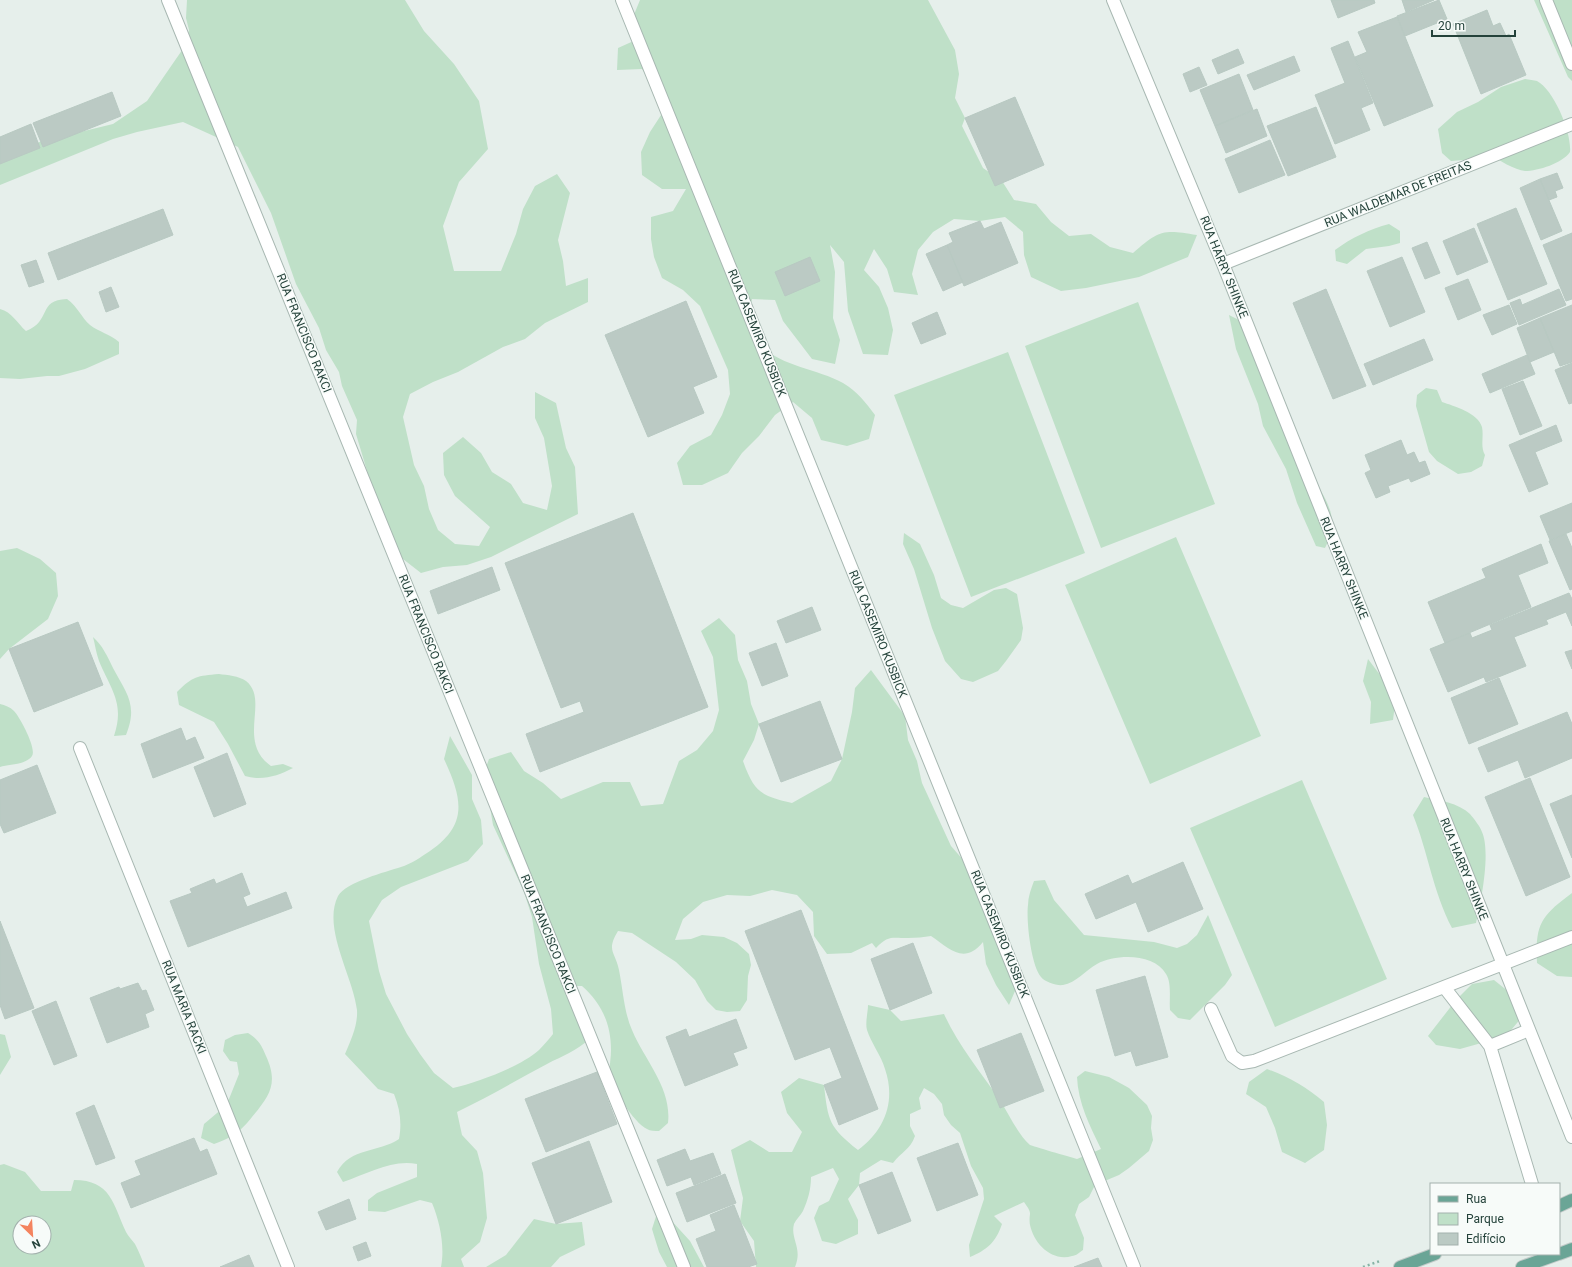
<svg xmlns="http://www.w3.org/2000/svg" width="1572" height="1267" viewBox="0 0 1572 1267" font-family="Roboto,sans-serif">
  <rect width="100%" height="100%" fill="#e6efeb"/>
  <path fill="#bfe0c8" fill-rule="evenodd" d="M187 0H405L424 31 454 64 479 101 488 149 459 182 443 226 454 271H501L516 234 523 209 535 186 557 174 570 193 558 240 563 261 566 286 588 278V302L545 323 525 339 503 347 458 372 433 382 410 394 403 417 414 465 424 486 429 509 438 530 455 544 479 546 490 527 455 496 444 475 443 453 463 437 481 453 492 472 511 484 523 503 547 510 552 486 544 438 535 418V392L556 403 566 448 575 467 578 514 491 557 467 565 443 567 421 573 403 559 388 541 356 434 357 420 342 386 339 372 326 350 319 328 296 284 271 213 238 147 183 122 137 132 113 139 0 185V155L43 141 113 124 147 101 187 43 189 30 186 18Z
    M640 0H928L955 50 959 74 955 98 965 118 962 126 983 168 1002 181 1014 200 1036 204 1051 222 1069 236 1091 234 1110 247 1133 253C1159 230 1163 229 1197 235L1188 257 1139 277 1086 288 1061 291 1031 277 1024 255 1023 232 1005 217 980 221 954 219 933 232 918 250 912 274 918 295 894 292 887 269 874 249 864 270 879 287 888 308 893 330 888 355 863 354 848 311 844 262 830 245 835 272 833 318 840 340 835 364 812 359 783 321 775 300 752 299C751 306 747 317 749 323 760 366 810 365 843 383 857 391 866 403 875 415L869 439 847 446 821 440 812 418 793 402 775 415 759 436 742 453 728 473 702 485H683L677 463 690 446 711 435 722 415 730 394 728 370 700 306 683 290 662 278 654 257 651 239V217L673 211 686 189H662L642 175 641 152 650 132 663 112 656 91 642 69 617 70 618 48 638 39 633 17Z
    M1534 0H1572V81L1568 77Z
    M1525 79C1529 80 1534 80 1537 81 1554 90 1572 133 1570 152 1563 163 1538 171 1525 171 1515 170 1498 160 1490 154L1476 159 1451 161 1442 153 1438 129 1457 112 1478 102 1501 87Z
    M1389 224 1400 231V243L1389 246 1366 249 1347 264 1336 261 1335 250C1351 238 1370 229 1389 224Z
    M67 299C78 307 81 317 90 325 99 332 110 334 119 342V354L85 369 59 376H47L20 379 0 378V309C12 312 17 323 26 331 52 321 37 300 67 299Z
    M1138 302 1215 504 1101 548 1025 346Z
    M1229 315 1241 321 1315 481C1330 506 1339 520 1325 548L1316 546 1297 503 1286 469 1263 426 1258 404 1236 349Z
    M1008 352 1085 553 971 597 894 395Z
    M1426 388 1437 390 1442 402C1454 406 1478 413 1482 427 1484 437 1480 446 1485 455L1482 466 1471 472 1458 474 1437 461 1429 452 1416 406 1417 395Z
    M904 533 920 544 934 575 941 598 951 605 963 608 994 590 1006 588 1017 594 1023 628 1021 640 1006 661 998 671 973 682 961 679 945 661 932 628 914 569 903 544Z
    M1176 537 1261 736 1150 784 1065 585Z
    M17 548 40 559 56 573 58 596 48 619 9 649 0 659V551Z
    M719 618 735 635 738 660 747 681 751 704 759 724 754 740 743 761C754 792 761 796 792 803L831 781 842 759 852 712 855 688 871 670 905 716 908 740 917 761 922 783 951 846 965 862 1018 984 1009 1005 996 985 986 964 983 942C964 965 950 949 931 936 924 937 916 938 908 938 892 938 888 935 876 948L872 943 851 953 827 954 814 936 813 912 797 895 772 890 750 896 727 895 703 902 683 919 675 940 691 939 702 935 724 937 737 943 749 954 751 965 748 976 747 1000 740 1011 727 1012 716 1010 707 1001 695 980 676 962 632 933 618 931C606 951 615 951 619 970 623 990 624 1012 632 1030 645 1061 672 1088 668 1123L659 1131C655 1131 650 1131 647 1129 634 1123 612 1088 610 1074 609 1067 611 1058 611 1050 611 1023 601 1003 582 986H573L589 1039C577 1051 562 1056 547 1064 517 1080 488 1097 457 1112L462 1135 477 1151 483 1173 487 1218 480 1242 461 1259 464 1267H441C445 1247 440 1222 432 1203L420 1200 385 1212 368 1211V1200L377 1193 417 1177V1164C392 1159 367 1174 343 1182L337 1172C351 1147 378 1153 399 1139 402 1123 400 1109 394 1094L378 1089 345 1054C351 1040 358 1025 357 1010 353 976 322 928 338 896 346 882 386 872 401 867 411 864 421 857 430 851 469 824 462 798 444 759L450 736 472 775V799L481 820 483 844 468 861 401 887 382 900 369 921 379 971 386 994 407 1034 420 1054 434 1073 453 1088C478 1082 520 1067 539 1050 544 1045 549 1039 553 1034L551 1009 539 964 532 917 524 892 493 825 489 801 481 781 489 759 511 752 524 771 543 783 561 799 603 782H630L641 806 663 804 679 761 697 750 713 731 719 710 713 657 701 631Z
    M93 637C103 646 107 656 113 668 127 694 138 705 126 735L114 736C125 703 111 690 99 661 96 653 95 644 93 637Z
    M1368 659 1396 696 1393 720 1370 724 1371 702 1363 681Z
    M219 674C227 675 239 676 246 681 270 700 236 741 271 766L283 764 293 768C278 776 262 781 245 776L228 744 214 722 179 705 177 692C193 676 197 676 219 674Z
    M0 704C5 705 10 707 14 711 20 717 37 749 32 756 26 765 9 764 0 767Z
    M1302 780 1387 979 1275 1027 1190 828Z
    M1424 797C1438 800 1459 803 1470 814 1474 819 1480 826 1482 832 1491 852 1481 902 1476 923L1452 928C1433 892 1428 852 1413 815Z
    M1045 880 1054 900 1084 935 1154 942 1177 948 1187 944 1197 935 1208 915 1232 975 1225 985 1190 1020 1178 1018 1170 1010C1169 999 1172 983 1166 974 1154 953 1116 954 1097 964 1086 970 1076 983 1063 985 1057 986 1045 982 1041 977 1031 965 1026 920 1028 905 1028 897 1031 889 1034 881Z
    M1572 893V977L1557 976 1537 963C1535 924 1541 916 1572 893Z
    M1494 980 1514 996 1522 1017 1507 1035 1485 1042 1460 1049 1436 1045 1428 1036 1456 1000 1472 984Z
    M868 1005 890 1010 901 1021 944 1014C958 1045 980 1071 999 1099 1009 1114 1017 1133 1030 1145 1032 1146 1070 1157 1077 1159L1101 1149C1090 1126 1078 1103 1077 1077L1085 1071 1109 1077 1129 1088 1147 1105 1152 1116 1151 1128 1153 1140 1149 1151 1129 1168 1119 1175 1095 1185 1089 1197 1079 1204 1075 1215 1084 1238 1083 1250C1080 1252 1076 1256 1072 1256 1052 1262 1034 1244 1030 1225 1028 1211 1034 1216 1024 1202L994 1216 1002 1224C996 1242 987 1250 970 1257L969 1245 984 1199 983 1188 971 1166 960 1133 951 1125 944 1115 942 1104 934 1094 924 1088 919 1098 921 1109 910 1114V1126L915 1136C910 1150 902 1151 893 1163L881 1160 860 1173 859 1185 848 1199 858 1220V1234L836 1244 822 1241 814 1218 819 1206 829 1201 839 1179 833 1168 811 1177C811 1189 808 1200 803 1211 801 1215 796 1219 794 1224 790 1239 803 1248 795 1267H756L754 1241 740 1221 743 1198 731 1150 750 1140 769 1152H792L802 1132 787 1113 781 1092 799 1078 824 1085C828 1121 829 1127 858 1150 885 1130 896 1101 885 1069 881 1055 871 1043 867 1030 865 1023 868 1012 868 1005Z
    M248 1033C258 1039 262 1046 266 1056 279 1084 269 1096 252 1117 240 1132 233 1137 214 1144L201 1138 204 1124 223 1108 229 1099 239 1074 237 1062 230 1061 223 1051 225 1040 235 1035Z
    M0 1034 5 1035 11 1057 0 1075Z
    M1267 1069C1289 1077 1306 1087 1324 1102L1327 1125 1324 1150 1305 1163 1282 1152 1275 1128 1266 1107 1246 1094 1249 1082Z
    M4 1164 25 1172 41 1191H71L74 1180C111 1180 113 1204 126 1232 128 1236 132 1240 135 1244 139 1252 142 1259 145 1267H0V1165ZM20 1223H44V1247H20Z
    M659 1207 690 1241 704 1267H667L659 1252 652 1229Z
    M534 1219 556 1224 582 1222 585 1245 560 1257 551 1267H486L506 1255Z"/>
  <path fill="#bbcac4" stroke="#b8c9c2" d="M1331 0H1374L1375 3 1338 18Z
    M1402 0H1434L1406 12Z
    M1439 0 1447 19 1405 36 1397 16Z
    M1487 10 1493 26 1500 23 1506 36 1509 34 1526 75 1481 94 1453 24Z
    M1397 17 1433 106 1384 126 1355 57 1367 52 1358 32Z
    M1348 41 1373 103 1361 108 1370 130 1335 144 1315 95 1345 83 1331 48Z
    M1238 49 1244 63 1218 74 1212 60Z
    M1294 56 1300 71 1254 90 1247 75Z
    M1199 67 1207 85 1190 92 1183 74Z
    M1239 74 1253 110 1215 126 1200 90Z
    M112 92 121 116 43 147 33 123Z
    M1015 97 1044 165 995 186 965 118Z
    M1316 107 1336 157 1288 176 1267 126Z
    M1257 109 1267 136 1226 153 1215 126Z
    M31 124 40 148 0 164V137Z
    M1270 140 1285 175 1239 193 1225 159Z
    M1557 173 1563 188 1555 191 1557 197 1549 200 1540 179Z
    M1540 179 1562 231 1541 240 1520 188Z
    M1516 208 1547 284 1508 300 1477 224Z
    M163 209 173 235 58 280 48 253Z
    M980 221 984 229 1001 222 1018 263 964 286 947 245 953 242 949 233Z
    M1474 228 1488 262 1457 275 1443 241Z
    M1572 233V299L1566 301 1543 245Z
    M1427 242 1440 273 1425 279 1412 248Z
    M947 245 963 282 943 291 926 254Z
    M810 257 820 281 785 296 775 272Z
    M1402 257 1425 312 1390 327 1367 271Z
    M36 260 44 282 29 287 21 265Z
    M1468 279 1481 310 1458 320 1445 288Z
    M111 287 119 307 106 312 99 292Z
    M1326 289 1366 386 1333 399 1293 303Z
    M1559 289 1566 305 1519 325 1510 303 1520 299 1522 305Z
    M686 301 717 377 693 387 704 413 648 437 605 335Z
    M1509 305 1517 324 1492 335 1483 315Z
    M1572 305V362L1560 366 1540 318Z
    M937 312 946 334 921 344 912 323Z
    M1540 318 1554 352 1530 362 1517 328Z
    M1424 339 1433 360 1373 385 1364 364Z
    M1527 355 1535 374 1490 393 1482 374Z
    M1572 363V403L1569 404 1555 370Z
    M1523 381 1542 426 1520 435 1502 389Z
    M1556 425 1562 441 1535 452 1548 484 1529 492 1509 445Z
    M1401 440 1407 455 1414 452 1419 463 1425 461 1430 474 1411 482 1409 478 1388 486 1390 492 1376 498 1365 473 1371 470 1365 455Z
    M1572 503V531L1550 540 1540 516Z
    M633 513 708 707 540 772 526 734 584 712 580 701 561 708 505 563Z
    M1566 534 1572 548V589L1570 590 1549 541Z
    M1541 544 1548 563 1518 575 1531 607 1445 643 1428 602 1486 578 1482 569Z
    M492 567 500 590 438 614 430 591Z
    M1569 593 1572 599V626L1566 612 1546 620 1548 624 1514 637 1526 666 1486 682 1484 677 1448 692 1430 649 1470 633 1472 638 1492 630 1490 625Z
    M812 607 821 630 786 643 777 621Z
    M78 622 103 685 34 712 9 649Z
    M776 643 788 676 762 686 749 653Z
    M1572 650V669L1565 652Z
    M1499 678 1518 724 1469 744 1451 698Z
    M820 701 842 759 781 782 759 724Z
    M1567 712 1572 724V758L1525 778 1518 760 1488 772 1478 748Z
    M181 728 186 741 195 737 204 758 153 778 141 744Z
    M227 753 246 804 214 817 194 767Z
    M37 765 56 813 4 833 0 824V780Z
    M1530 778 1570 877 1526 896 1485 797Z
    M1572 795V858L1550 804Z
    M1183 862 1203 909 1148 932 1136 902 1096 919 1085 894 1128 875 1132 884Z
    M242 873 250 894 243 897 247 907 286 892 292 908 188 947 170 901 192 893 190 889 214 879 216 884Z
    M801 910 878 1109 839 1125 824 1085 842 1078 830 1047 795 1060 745 931Z
    M0 921 34 1008 5 1019 0 1005Z
    M913 943 932 993 890 1010 871 959Z
    M1145 976 1168 1057 1136 1066 1131 1051 1115 1056 1096 990Z
    M138 983 142 991 146 990 154 1010 145 1014 149 1027 107 1043 90 998 119 987 120 989Z
    M56 1001 77 1056 54 1065 32 1011Z
    M736 1019 747 1048 733 1053 738 1065 685 1086 666 1037 686 1029 689 1037Z
    M1021 1033 1044 1091 1000 1108 977 1050Z
    M597 1072 617 1124 546 1152 525 1099Z
    M94 1105 115 1158 96 1165 76 1113Z
    M194 1138 200 1152 207 1149 217 1174 131 1208 121 1183 141 1175 135 1161Z
    M589 1141 612 1202 556 1224 532 1163Z
    M958 1143 978 1195 937 1211 917 1158Z
    M685 1149 690 1161 713 1153 721 1174 694 1185 691 1177 667 1186 657 1160Z
    M892 1172 911 1221 878 1234 859 1185Z
    M725 1174 736 1203 687 1222 676 1193Z
    M349 1199 356 1219 326 1230 318 1212Z
    M734 1205 757 1264 748 1267H707L696 1239 716 1231 710 1215Z
    M366 1242 371 1256 358 1261 353 1247Z
    M249 1255 254 1267H220Z
    M1098 1258 1102 1267H1074Z"/>
  <g fill="none" stroke-linecap="round" stroke-linejoin="round">
    <g stroke="#a8b8b2" stroke-width="14">
      <path id="minor" d="M168 0 684 1267
        M622 0 1134 1267
        M1113 0 1223 264 1572 1137
        M1546 0 1572 64
        M1223 264 1572 124
        M80 748 288 1267
        M1444 987 1490 1046
        M1211 1009 1232 1056 1242 1063 1254 1061 1572 937
        M1529 1030 1490 1046 1532 1184"/>
    </g>
    <g stroke="#c2cac8" stroke-width="14">
      <path id="major" d="M1559 1206 1572 1200
        M1559 1254 1572 1249
        M1400 1267 1435 1254
        M1522 1267 1558 1254"/>
    </g>
    <path stroke="#86b3a5" stroke-width="2.5" stroke-dasharray="2 3" stroke-linecap="butt" d="M1363 1267 1380 1261"/>
    <use href="#minor" stroke="#fff" stroke-width="12"/>
    <use href="#major" stroke="#6aa596" stroke-width="12"/>
  </g>
  <g text-anchor="middle" stroke-width="3" stroke-linejoin="round" paint-order="stroke">
    <g font-size="12" fill="#24423a" stroke="#f7fbf9">
      <text transform="translate(1398 194) rotate(-22)" y="4">RUA WALDEMAR DE FREITAS</text>
      <text transform="translate(1224 267) rotate(68)" y="4">RUA HARRY SHINKE</text>
      <text transform="translate(304 333) rotate(68)" y="4">RUA FRANCISCO RAKCI</text>
      <text transform="translate(757 333) rotate(68)" y="4">RUA CASEMIRO KUSBICK</text>
      <text transform="translate(1344 568) rotate(68)" y="4">RUA HARRY SHINKE</text>
      <text transform="translate(426 634) rotate(68)" y="4">RUA FRANCISCO RAKCI</text>
      <text transform="translate(878 634) rotate(68)" y="4">RUA CASEMIRO KUSBICK</text>
      <text transform="translate(1464 869) rotate(68)" y="4">RUA HARRY SHINKE</text>
      <text transform="translate(548 934) rotate(68)" y="4">RUA FRANCISCO RAKCI</text>
      <text transform="translate(1000 934) rotate(68)" y="4">RUA CASEMIRO KUSBICK</text>
      <text transform="translate(184 1007) rotate(68)" y="4">RUA MARIA RACKI</text>
    </g>
  </g>
  <rect x="1430" y="1183" width="130" height="72" fill="#f7fbf9" stroke="#a3b1ad"/>
  <rect x="1438" y="1196" width="20" height="6" fill="#6aa596" stroke="#a3b1ad"/>
  <text x="1466" y="1203" font-size="12" fill="#24423a">Rua</text>
  <rect x="1438" y="1213" width="20" height="12" fill="#bfe0c8" stroke="#a3b1ad"/>
  <text x="1466" y="1223" font-size="12" fill="#24423a">Parque</text>
  <rect x="1438" y="1233" width="20" height="12" fill="#bbcac4" stroke="#a3b1ad"/>
  <text x="1466" y="1243" font-size="12" fill="#24423a">Edifício</text>
  <g transform="translate(32 1235) rotate(155)"><circle r="19" fill="#f7fbf9" stroke="#a3b1ad"/>
  <path d="M0-3L7 15L0 10L-7 15Z" fill="#f4845f"/>
  <text y="-6" font-size="11" font-weight="bold" text-anchor="middle" fill="#24423a">N</text>
  </g>
  <path d="M1432 30v6h83v-6" fill="none" stroke="#24423a" stroke-width="2"/>
  <text x="1438" y="30" font-size="12" fill="#24423a" stroke="#f7fbf9" stroke-width="3" paint-order="stroke">20 m</text>
</svg>
